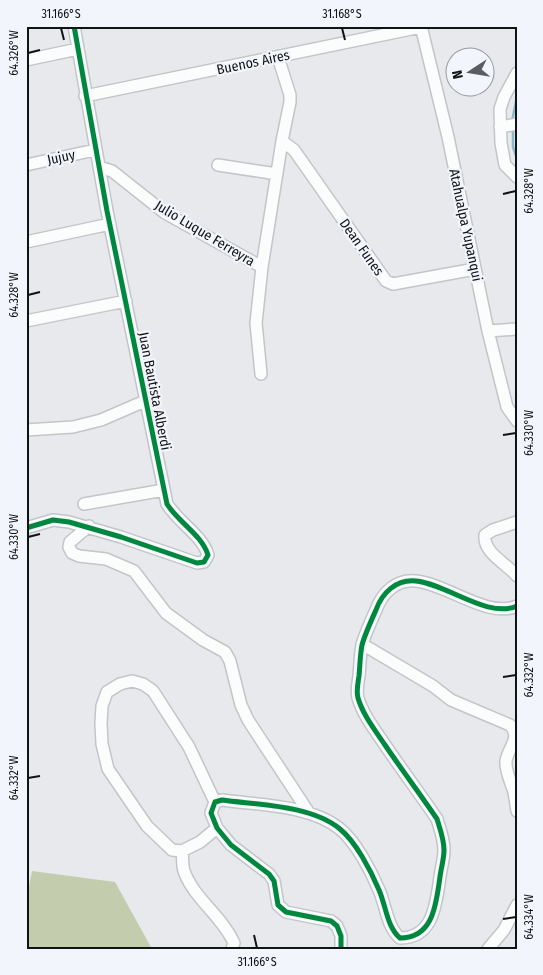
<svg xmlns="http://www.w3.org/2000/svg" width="543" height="975" viewBox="0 0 543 975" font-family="'Fira Sans Condensed',sans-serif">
  <rect width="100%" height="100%" fill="#e7e9ed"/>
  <path fill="#c3ccad" d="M32 871 115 882 152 949H26V902Z"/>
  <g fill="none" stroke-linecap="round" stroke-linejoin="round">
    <path stroke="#8abad0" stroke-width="2.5" d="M512 121 517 97
      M513 130V147L517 159"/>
    <g stroke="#c3c5c8" stroke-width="14">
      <path id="minor" d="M421 26 448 137 488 331 507 407 517 421
        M26 60 78 49
        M517 73 504 97 500 109 501 143 505 165 517 177
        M85 96 421 27
        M500 127 517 124
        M282 141 294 150 386 281 393 284 475 269
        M26 165 95 150
        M218 165 277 174
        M99 167 112 171 165 213 262 267
        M26 242 110 224
        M26 321 126 301
        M488 331 517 329
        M261 374 256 323 262 267 282 141 290 102V95L278 57
        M26 430 73 427 101 420 145 401
        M84 504 164 490
        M517 522 493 530 485 535C483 553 506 563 517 576
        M89 526 70 542 69 547 72 553 79 556 106 559 134 571 166 613 203 640 225 652 230 661 241 705 248 720 309 813
        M26 528 53 520 69 522 121 537 197 563 204 562 208 555C202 535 178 522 167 504L107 211 74 26
        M362 644 433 686 451 700 510 725C522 737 508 748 506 761 505 771 511 782 514 792 515 798 516 805 517 811
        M217 828 200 842 182 851C183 857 182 865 184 871 194 899 222 916 234 943L232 949
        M182 851 172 850 147 826 108 769 102 744 101 723 102 706 107 692 120 684 132 681 143 684 153 691 189 747 215 802
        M341 949V936L337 926 331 921 286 912 278 905 274 881 269 874 231 845 217 828 211 813 215 802 222 800C258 805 311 805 340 829 356 842 371 871 379 890 386 906 387 927 400 938 434 938 436 903 440 877 441 868 444 859 444 850 444 839 440 829 437 819 420 794 402 770 385 745 375 730 363 715 358 698 356 691 358 683 359 676 360 666 360 655 362 645 365 634 371 621 376 610 382 593 396 579 416 581 447 584 488 619 517 606
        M488 949 504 930 517 905"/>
    </g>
    <use href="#minor" stroke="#fbfcfc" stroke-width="11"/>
    <g stroke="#f3f5fc" stroke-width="8">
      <path id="cycleway" d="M26 528 53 520 69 522 121 537 197 563 204 562 208 555C202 535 178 522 167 504L107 211 74 26
        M341 949V936L337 926 331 921 286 912 278 905 274 881 269 874 231 845 217 828 211 813 215 802 222 800C258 805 311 805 340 829 356 842 371 871 379 890 386 906 387 927 400 938 434 938 436 903 440 877 441 868 444 859 444 850 444 839 440 829 437 819 420 794 402 770 385 745 375 730 363 715 358 698 356 691 358 683 359 676 360 666 360 655 362 645 365 634 371 621 376 610 382 593 396 579 416 581 447 584 488 619 517 606"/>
    </g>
    <use href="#cycleway" stroke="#00873e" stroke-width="5"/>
  </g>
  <path fill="none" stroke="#111214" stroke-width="2" d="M61 28 64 40M342 28 345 40M28 53 40 50M503 194 516 191M28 295 40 292M503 435 516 433M28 537 40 534M503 677 516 675M28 778 40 776M503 919 516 917M254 935 257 948"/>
  <g text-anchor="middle" stroke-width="4.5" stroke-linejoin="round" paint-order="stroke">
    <g font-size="14" fill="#111214" stroke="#f3f5fc">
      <text transform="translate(253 62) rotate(-12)" y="5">Buenos Aires</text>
      <text transform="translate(61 157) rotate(-12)" y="5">Jujuy</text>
      <text transform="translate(466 225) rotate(78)" y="5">Atahualpa Yupanqui</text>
      <text transform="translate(205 233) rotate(31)" y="5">Julio Luque Ferreyra</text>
      <text transform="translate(362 247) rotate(55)" y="5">Dean Funes</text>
      <text transform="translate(155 391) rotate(79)" y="5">Juan Bautista Alberdi</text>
    </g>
  </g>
  <rect width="543" height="975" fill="none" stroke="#f3f5fc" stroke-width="55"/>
  <g transform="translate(470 72) rotate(258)"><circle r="24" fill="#f3f5fc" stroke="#999a9f"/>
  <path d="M0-4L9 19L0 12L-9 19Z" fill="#5c5d60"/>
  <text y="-8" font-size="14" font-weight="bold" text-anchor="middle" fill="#111214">N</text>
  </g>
  <rect x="28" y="28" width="488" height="920" fill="none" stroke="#111214" stroke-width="2"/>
  <g font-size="12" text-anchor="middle" fill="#111214">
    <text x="61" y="18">31.166°S</text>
    <text x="342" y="18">31.168°S</text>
    <text transform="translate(14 53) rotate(-90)" y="4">64.326°W</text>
    <text transform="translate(529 191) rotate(-90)" y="4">64.328°W</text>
    <text transform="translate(14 295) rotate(-90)" y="4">64.328°W</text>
    <text transform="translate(529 433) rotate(-90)" y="4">64.330°W</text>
    <text transform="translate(14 537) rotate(-90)" y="4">64.330°W</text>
    <text transform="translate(529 675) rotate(-90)" y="4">64.332°W</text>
    <text transform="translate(14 778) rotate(-90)" y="4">64.332°W</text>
    <text transform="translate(529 917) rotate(-90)" y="4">64.334°W</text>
    <text x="257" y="966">31.166°S</text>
  </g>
</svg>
